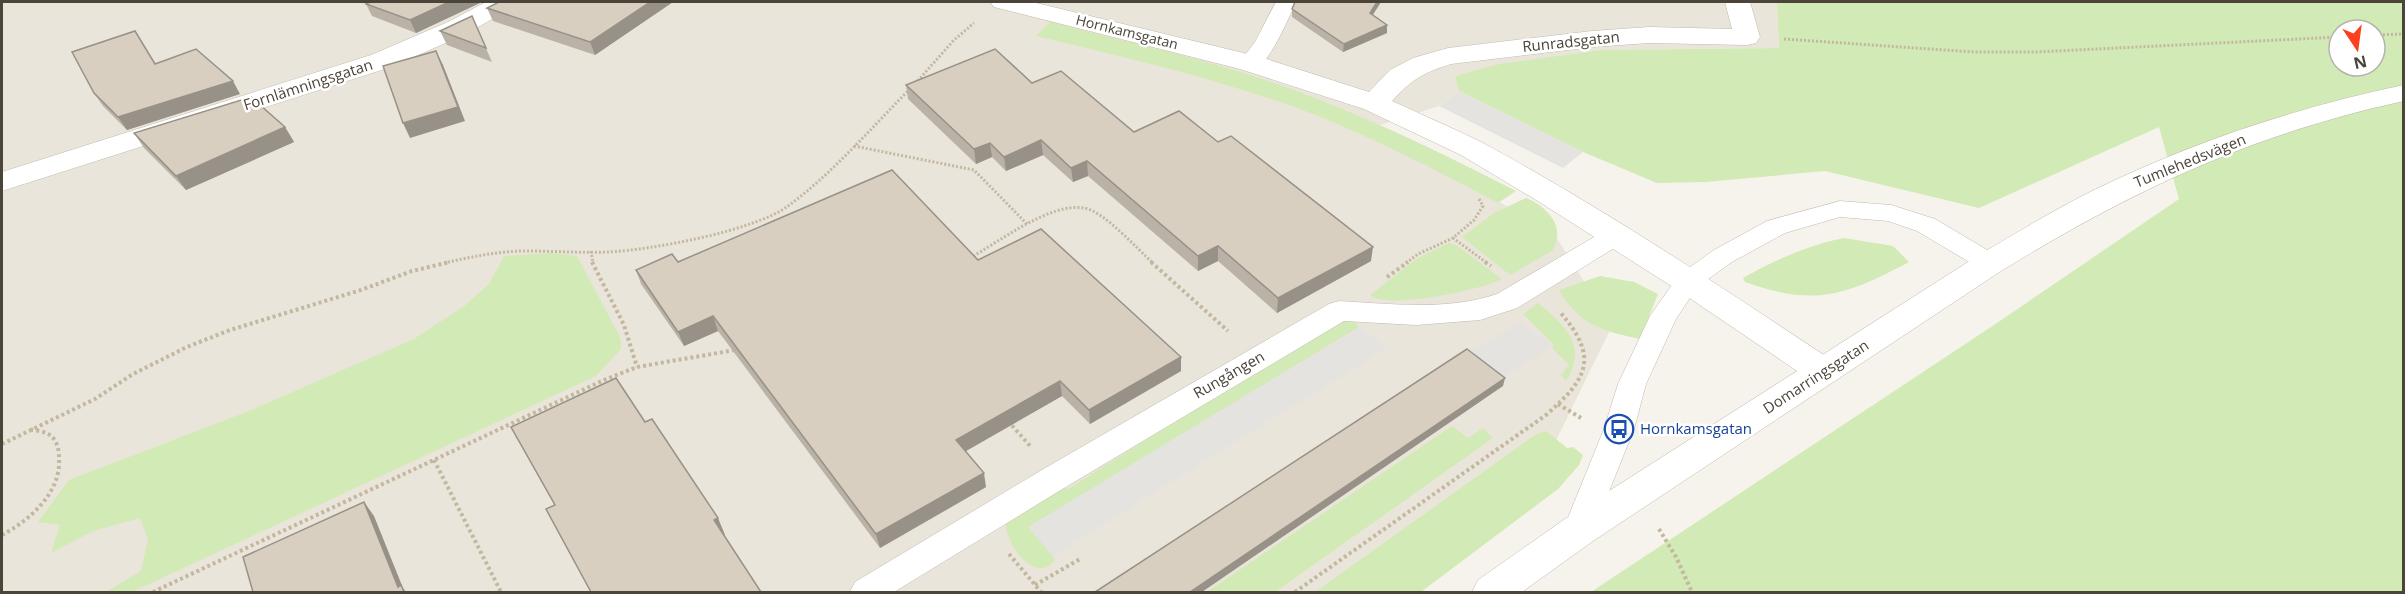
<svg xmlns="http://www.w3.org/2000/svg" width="2405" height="594" viewBox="0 0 2405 594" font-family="'Open Sans',sans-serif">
  <rect width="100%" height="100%" fill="#f6f3ec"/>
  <path fill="#eae5da" d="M2 2H1777L1779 48 1601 50 1455 76 1459 91 1439 106 1362 131 1551 229 1612 326 1549 455 1381 592H2Z"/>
  <path fill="#d2eab5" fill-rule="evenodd" d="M1777 2H2403V592H1591L1994 325 2179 199 2159 127 1979 208 1825 171 1706 182 1657 183 1583 152 1459 91 1455 76 1500 64 1601 50 1779 48ZM2339 30H2375V66H2339Z
    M1050 22C1127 42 1207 59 1283 86 1364 115 1440 152 1516 191L1498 203C1433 168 1368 135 1300 109 1214 78 1125 57 1036 36Z
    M1526 198C1548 207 1567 228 1552 251L1510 275 1462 237 1494 213Z
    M1844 238 1893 246 1909 262C1845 296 1815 307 1745 282L1743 278C1775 260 1808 245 1844 238Z
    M1449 243 1456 245 1502 279C1483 290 1385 310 1370 295L1418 258Z
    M552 253 577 256 621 339V349L596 376 132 592H106L141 571 148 539 140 518 93 531 51 553 60 525 38 522 69 480 249 411 414 339 464 306 489 284 504 256Z
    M1600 276 1634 282 1658 294 1640 339C1603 331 1579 325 1559 290Z
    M1538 303C1566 326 1588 346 1566 381L1561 375 1569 365 1552 348 1554 345 1523 314Z
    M1343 320 1354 321 1359 327 1029 527 1053 556 1055 560C1035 587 1004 541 1006 523L1063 488 1068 489 1251 373Z
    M1452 426 1468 438 1483 428 1493 438 1275 592H1207Z
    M1546 431 1567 448 1573 447 1583 455 1579 465 1558 489 1421 592H1315L1535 435Z"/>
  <path fill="#e5e3e0" d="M1459 91 1524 123 1583 152 1563 168 1439 106Z
    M1520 322 1553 346 1497 381 1466 356Z
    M1359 327 1387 348 1053 556 1028 527Z"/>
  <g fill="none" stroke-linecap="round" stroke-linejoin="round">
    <g stroke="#c2bbae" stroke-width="1">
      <path id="service" d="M1276 2H1296C1289 17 1271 61 1256 68 1252 70 1247 69 1242 68L1239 63 1255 42Z
        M1840 201 1891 205 1935 219 1999 257 2003 263 1999 269 1990 272 1981 269 1917 231 1888 221 1840 217 1785 233 1732 262 1697 287 1676 319 1646 384 1634 429 1590 539 1579 543 1568 539 1563 530 1604 429 1618 384 1650 316 1679 275 1714 250 1767 221Z
        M1615 227 1624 230 1628 236 1624 242 1517 308 1480 320 1416 325 1344 321 1069 485 894 592H850L855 582 1047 467 1329 304 1339 301C1391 304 1447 311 1497 294L1606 230Z"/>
    </g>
    <g stroke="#c2bbae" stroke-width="1">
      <path id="minor" d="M486 2H517L513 7 466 34 391 67 2 191V172L371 55 448 22Z
        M990 2H1032L1260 57 1369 92 1390 70 1413 58 1448 48 1592 31 1649 27 1732 29 1725 2H1750L1760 37 1756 43 1747 45 1649 43 1592 47 1451 64C1423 73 1412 79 1392 101 1422 115 1453 128 1483 143 1605 209 1721 287 1836 363L1841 372 1836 381 1824 385 1812 381 1676 289 1541 203 1461 155 1364 109 1240 69 994 7Z
        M2404 85V101C2252 134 2133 190 2001 271L1990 274 1979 271 1974 263 1979 255C2015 234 2052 211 2090 192 2190 143 2294 108 2404 85Z"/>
    </g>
    <g stroke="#c2bbae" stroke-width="1">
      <path id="tertiary" d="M1990 252 2001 255 2006 263 2001 271 1593 541 1522 592H1472L1478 580 1565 519 1979 255Z"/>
    </g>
    <path stroke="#c4b79f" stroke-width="3" stroke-dasharray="2 2" stroke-linecap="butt" d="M2375 35 2404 34
      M1784 39 1974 52H2036L2339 37
      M915 84 954 40 974 23
      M854 146 974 170 1027 224
      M1479 199 1483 206 1474 220 1453 238 1487 263
      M591 251 593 263
      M970 258C999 242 1050 202 1084 208 1104 211 1137 249 1153 263
      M444 263C471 257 498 251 525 251 553 251 580 253 608 252 651 250 754 231 788 206 833 173 871 128 910 89
      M1406 263 1418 254 1453 238"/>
    <path stroke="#c4b79f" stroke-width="4" stroke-dasharray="3 3" stroke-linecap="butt" d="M592 262 624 325 637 367
      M1151 262 1228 331
      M1485 262 1491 266
      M1387 277 1408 262
      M1558 404 1581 418
      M1008 421 1031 447
      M2 444 95 399 133 374 187 347 230 330 361 290 412 271 450 262
      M434 460 501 592
      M1659 529 1676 557 1692 592
      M2 535C30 520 62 492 59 457 59 450 57 441 51 436 46 431 36 431 29 429
      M1009 554 1041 592
      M1035 585 1080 559
      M153 592 604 380 637 367 735 350
      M1295 592 1546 415C1587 379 1600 358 1560 312"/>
    <use href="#service" fill="#fff" fill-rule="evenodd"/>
    <use href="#minor" fill="#fff" fill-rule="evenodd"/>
    <use href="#tertiary" fill="#fff" fill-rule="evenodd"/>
  </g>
  <path fill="#bab2a6" d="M370 2H482L416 33 372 16 366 4Z
    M499 2H673L595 55 493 21 487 8Z
    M1295 2H1381L1372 15 1387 25V33L1343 52 1292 17V9Z
    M472 16 492 62 447 45 440 31Z
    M155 64 240 94 127 130 103 106 94 93Z
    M1032 83 1134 132 1371 261 1277 313 1218 261 1198 271 1088 176 1073 182 1043 155 1006 171 992 157 976 164 908 99 906 85Z
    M285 127 294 142 186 190 144 148 134 133Z
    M978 260 1181 357V371L1090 424 1062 396 966 451 986 487 880 548 718 331 684 346 641 284 636 270 678 262Z"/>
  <path fill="#979187" d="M449 2H482L416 33 410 20Z
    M650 2H673L595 55 590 42Z
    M1377 2H1381L1369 21 1370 13Z
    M1387 25V33L1343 52 1344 44Z
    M436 51 443 65 465 121 410 138 403 123Z
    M233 81 240 94 127 130 118 117Z
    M285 127 294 142 186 190 176 176Z
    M1041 140 1043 155 1006 171 1004 157Z
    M990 143 992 157 976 164 974 149Z
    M1087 161 1088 176 1073 182 1071 168Z
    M1218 246V261L1198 271V256Z
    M1373 247 1371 261 1277 313 1278 298Z
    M713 316 718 331 684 346 678 332Z
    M1181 357V371L1090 424 1089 410Z
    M1505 378 1503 386 1202 592H1190Z
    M1060 381 1062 396 959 455 956 440Z
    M984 473 986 487 880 548 876 534Z
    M364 502 374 516 403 588 406 592H402L398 587Z
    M718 518 725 535 721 537 714 520Z"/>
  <path fill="#d8cfc1" stroke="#979187" stroke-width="1.5" d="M370 2H449L410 20 366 4Z
    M499 2H650L590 42 487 8Z
    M1295 2H1377L1370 13 1387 25 1344 44 1292 9Z
    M472 16 486 48 440 31Z
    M135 31 155 64 196 49 233 81 118 117 94 93 72 52Z
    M995 49 1032 83 1061 71 1134 132 1179 111 1218 142 1231 136 1373 247 1278 298 1218 246 1198 256 1087 161 1071 168 1041 140 1004 157 990 143 974 149 906 85Z
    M436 51 458 107 403 123 383 66Z
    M251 97 285 127 176 176 134 133Z
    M892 170 978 260 1041 229 1181 357 1089 410 1060 381 956 440 984 473 876 534 713 316 678 332 636 270 672 254 678 262Z
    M1467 349 1505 378 1190 592H1095Z
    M616 378 645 422 652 419 718 518 714 520 761 592H591L546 509 555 505 511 427Z
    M364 502 398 587 401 585 404 592H253L243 557Z"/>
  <defs>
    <g id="bus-ring" transform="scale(1.5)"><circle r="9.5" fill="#fff" stroke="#1a4fb4" stroke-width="1.5"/><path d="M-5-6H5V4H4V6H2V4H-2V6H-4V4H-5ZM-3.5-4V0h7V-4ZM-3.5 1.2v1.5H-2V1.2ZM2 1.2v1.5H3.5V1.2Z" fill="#1a4fb4"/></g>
  </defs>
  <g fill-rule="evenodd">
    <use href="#bus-ring" x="1619" y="429"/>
  </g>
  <g text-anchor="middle" stroke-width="5" stroke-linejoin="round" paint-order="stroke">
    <g font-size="14" fill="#4b4439" stroke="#fff">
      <text transform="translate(1127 32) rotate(14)" y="5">Hornkamsgatan</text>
    </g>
    <g font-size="15" fill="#4b4439" stroke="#fff">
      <text transform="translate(1571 42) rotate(-6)" y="5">Runradsgatan</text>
      <text transform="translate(308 85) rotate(-18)" y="5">Fornlämningsgatan</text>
      <text transform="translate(2190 161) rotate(-22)" y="5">Tumlehedsvägen</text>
      <text transform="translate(1229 375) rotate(-30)" y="5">Rungången</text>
      <text transform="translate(1816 377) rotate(-33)" y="5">Domarringsgatan</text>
    </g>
    <g font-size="15" fill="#164399" stroke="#fff" text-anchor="start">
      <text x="1640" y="434">Hornkamsgatan</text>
    </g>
  </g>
  <rect width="2405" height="594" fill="none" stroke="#4b4439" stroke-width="6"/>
  <g transform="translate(2357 48) rotate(167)"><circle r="28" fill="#ffffff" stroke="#b7b4b0" stroke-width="1.5"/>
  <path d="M0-4.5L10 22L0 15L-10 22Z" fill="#fc3f1d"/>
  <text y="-9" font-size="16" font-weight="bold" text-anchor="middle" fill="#4b4439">N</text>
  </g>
</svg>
